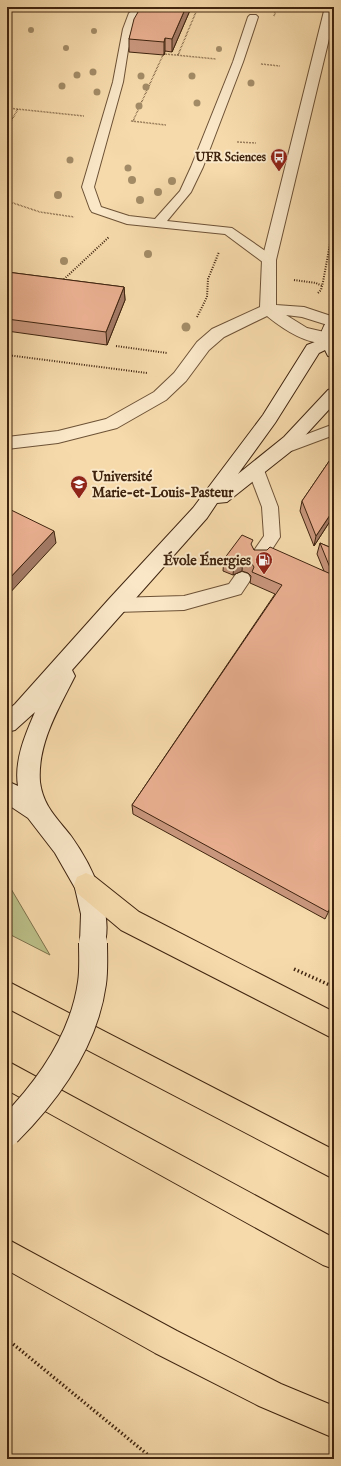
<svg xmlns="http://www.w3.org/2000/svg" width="341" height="1466" viewBox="0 0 341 1466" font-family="'IM FELL English',serif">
  <rect width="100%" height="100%" fill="#f6daab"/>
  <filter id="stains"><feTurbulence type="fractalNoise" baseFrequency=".005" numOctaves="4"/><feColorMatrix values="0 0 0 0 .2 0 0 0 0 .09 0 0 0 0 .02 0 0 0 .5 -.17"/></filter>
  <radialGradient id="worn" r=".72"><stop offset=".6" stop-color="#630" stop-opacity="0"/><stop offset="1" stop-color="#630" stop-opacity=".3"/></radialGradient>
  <path fill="#bcc089" stroke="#7e724c" d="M7 882 50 955 7 933Z"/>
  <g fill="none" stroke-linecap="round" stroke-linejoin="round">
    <g stroke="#6d5236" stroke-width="2">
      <path id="service" d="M134 10 139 13 128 50 123 82 94 187 101 207 129 216 155 219 180 191 191 167 233 62 248 17 250 15H256L258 17 243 62 203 167 191 192 167 221 232 228 274 257 275 260 274 263H264L225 234 127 224 92 212 90 209 82 187 113 82 123 29 129 13Z
        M334 424V435L283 454 278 453 275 449 278 445Z
        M256 464 262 466 264 470 278 507 280 537 265 560 259 561 253 560 251 555 264 536 262 507 248 470 250 466Z
        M242 572 248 574 251 579 241 594 184 610 116 612 110 610 107 605 110 600 116 598 184 596 229 584 236 574Z"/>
    </g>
    <g stroke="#6d5236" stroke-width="2">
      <path id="minor" d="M325 7H334V18L276 260V305L304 307 334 317V327L302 317 286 315 307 328 333 334 334 336 333 342C310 348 283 329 267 316L224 337 209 350 186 381 166 400 117 428 58 443 7 449V437L58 431 106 419 154 392 174 373 197 342 212 329 260 307 262 260Z"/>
    </g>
    <g stroke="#3f240f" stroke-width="2">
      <path id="secondary" d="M334 318V357L328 356 325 350 319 353 275 423 238 474 284 437 328 390 334 388V404L290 452 227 502 217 503 207 518 72 670 75 676C59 708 37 744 40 782 43 806 57 818 71 836 92 865 117 916 102 952L93 955 84 952 80 943 81 914 75 888 55 853 28 818 7 804V781L18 786C14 761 25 735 35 712L15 730 7 732V711L15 704 109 599 193 508 263 415 307 345 320 340C320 332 324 326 328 319Z"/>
    </g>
    <g stroke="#3f240f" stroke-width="2">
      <path id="trunk" d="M86 873 95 877 139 912 334 1012V1039L121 930 77 893 74 885 77 877Z
        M7 981 334 1150V1179L7 1008Z
        M7 1061 334 1238V1269L323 1265 7 1090Z
        M7 1239 177 1331 281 1384 334 1406V1438L259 1406 155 1353 7 1270Z"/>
    </g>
    <path stroke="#3f240f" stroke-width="1.5" stroke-dasharray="0.5 1" stroke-linecap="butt" d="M274 16 277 7
      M165 54 216 59
      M178 55 198 7
      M261 64 280 66
      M7 108 84 116
      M131 121 166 125
      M133 121 163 55
      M7 128 18 109
      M237 142 256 143
      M7 201 40 212 74 217
      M332 234 334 224"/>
    <path stroke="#3f240f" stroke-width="2" stroke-dasharray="1 1.5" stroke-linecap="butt" d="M294 280 316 283 322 286
      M62 281 109 237
      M318 293 321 290 323 282 332 233
      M197 317 207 297 208 279 219 252
      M116 346 167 353
      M7 355 147 373"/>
    <path stroke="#3f240f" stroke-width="3.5" stroke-dasharray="1.5 2.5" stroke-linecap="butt" d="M294 969 334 987
      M7 1339 153 1459"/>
    <use href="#service" fill="#f9e7c8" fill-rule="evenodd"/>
    <use href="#minor" fill="#f9e7c8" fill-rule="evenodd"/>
    <use href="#secondary" fill="#f9e7c8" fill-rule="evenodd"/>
    <use href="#trunk" fill="#f6daab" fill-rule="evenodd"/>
    <g stroke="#3f240f" stroke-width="30" stroke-linecap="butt">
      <path id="secondary-bridge" d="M7 1132C47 1092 84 1041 92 983 94 970 93 956 93 943"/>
    </g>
    <use href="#secondary-bridge" stroke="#f9e7c8" stroke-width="28"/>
  </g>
  <g fill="#a28b66">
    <circle cx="31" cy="30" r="3"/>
    <circle cx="94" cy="31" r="3"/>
    <circle cx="66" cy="48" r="3"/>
    <circle cx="219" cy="49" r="3"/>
    <circle cx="93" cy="72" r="3.5"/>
    <circle cx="77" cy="75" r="3.5"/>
    <circle cx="141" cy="76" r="3.5"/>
    <circle cx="192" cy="76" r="3.5"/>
    <circle cx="251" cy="83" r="3.5"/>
    <circle cx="62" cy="86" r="3.5"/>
    <circle cx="146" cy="87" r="3.5"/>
    <circle cx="97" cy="92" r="3.5"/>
    <circle cx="197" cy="103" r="3.5"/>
    <circle cx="139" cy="106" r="3.5"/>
    <circle cx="70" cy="160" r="3.5"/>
    <circle cx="128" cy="168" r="3.5"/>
    <circle cx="132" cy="180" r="4"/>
    <circle cx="172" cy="181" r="4"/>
    <circle cx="158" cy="192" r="4"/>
    <circle cx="58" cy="195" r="4"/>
    <circle cx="140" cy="200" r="4"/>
    <circle cx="148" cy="254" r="4"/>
    <circle cx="64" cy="261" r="4"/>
    <circle cx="186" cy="327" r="4.5"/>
  </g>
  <path fill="#c8967c" stroke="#3f240f" d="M139 7H202L201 9 191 8 172 52 165 51 164 55 129 52V39L139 10Z
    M7 272 124 287 125 300 107 345 7 331Z
    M334 454V515L314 546 300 511 302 501Z
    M320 543 334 549V901L325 919 133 814 132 805 275 594 250 583 251 576 248 573 242 571 233 575 223 571 224 559 252 547 254 550 324 571 317 554Z"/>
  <path fill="#a37a65" stroke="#3f240f" d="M186 7H191V8L172 52V39Z
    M165 38V51L164 55V42Z
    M124 287 125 300 107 345 106 332Z
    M334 509V515L314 546 316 536Z
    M54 531 56 543 7 596V581Z
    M243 559 242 571 233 575 234 564Z"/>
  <path fill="#e9af90" stroke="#3f240f" d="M141 7H186L172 39 165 38 164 42 129 39 134 19Z
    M7 272 124 287 106 332 7 319Z
    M334 454V509L316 536 302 501Z
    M7 508 54 531 7 581Z
    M242 535 253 540 251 544 254 550H267L270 547 333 575 320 543 334 549V901L328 912 132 805 282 585 252 572 254 567 250 561 243 559 234 564 224 559Z"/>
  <defs>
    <g id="bus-pin" transform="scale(0.9)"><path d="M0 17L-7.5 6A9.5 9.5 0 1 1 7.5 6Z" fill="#8f2418" stroke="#f9e7c8"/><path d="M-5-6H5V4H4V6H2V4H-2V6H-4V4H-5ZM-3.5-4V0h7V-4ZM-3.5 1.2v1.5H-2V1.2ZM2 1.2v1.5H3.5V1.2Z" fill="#fff"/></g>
    <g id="university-pin" transform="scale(0.9)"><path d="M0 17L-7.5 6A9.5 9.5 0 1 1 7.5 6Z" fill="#8f2418" stroke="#f9e7c8"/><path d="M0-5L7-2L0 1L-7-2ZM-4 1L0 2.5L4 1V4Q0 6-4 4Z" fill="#fff"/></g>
    <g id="fuel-pin" transform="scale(0.9)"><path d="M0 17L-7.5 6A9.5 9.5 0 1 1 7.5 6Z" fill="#8f2418" stroke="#f9e7c8"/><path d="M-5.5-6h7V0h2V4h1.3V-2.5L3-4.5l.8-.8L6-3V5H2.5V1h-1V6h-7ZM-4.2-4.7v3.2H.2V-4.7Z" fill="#fff"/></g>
  </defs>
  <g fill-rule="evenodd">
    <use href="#bus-pin" x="279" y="157"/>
    <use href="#university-pin" x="79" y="484"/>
    <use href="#fuel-pin" x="264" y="560"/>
  </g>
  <g text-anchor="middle" stroke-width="4" stroke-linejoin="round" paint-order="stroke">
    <g font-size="12" font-weight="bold" fill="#3f240f" stroke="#f9e7c8" text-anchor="end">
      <text x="266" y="161">UFR Sciences</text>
    </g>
    <g font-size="14" font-weight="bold" fill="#3f240f" stroke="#f9e7c8" text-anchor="start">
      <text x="92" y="481">Université<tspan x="92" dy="16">Marie-et-Louis-Pasteur</tspan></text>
      <text x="251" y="565" text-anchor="end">Évole Énergies</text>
    </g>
  </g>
  <rect width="341" height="1466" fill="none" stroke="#f6daab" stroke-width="24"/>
  <rect x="8" y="8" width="325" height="1450" fill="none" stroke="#3f240f" stroke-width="2"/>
  <rect x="12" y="12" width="317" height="1442" fill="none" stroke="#3f240f"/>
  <rect width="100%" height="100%" filter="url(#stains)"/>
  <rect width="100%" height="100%" fill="url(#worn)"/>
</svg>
